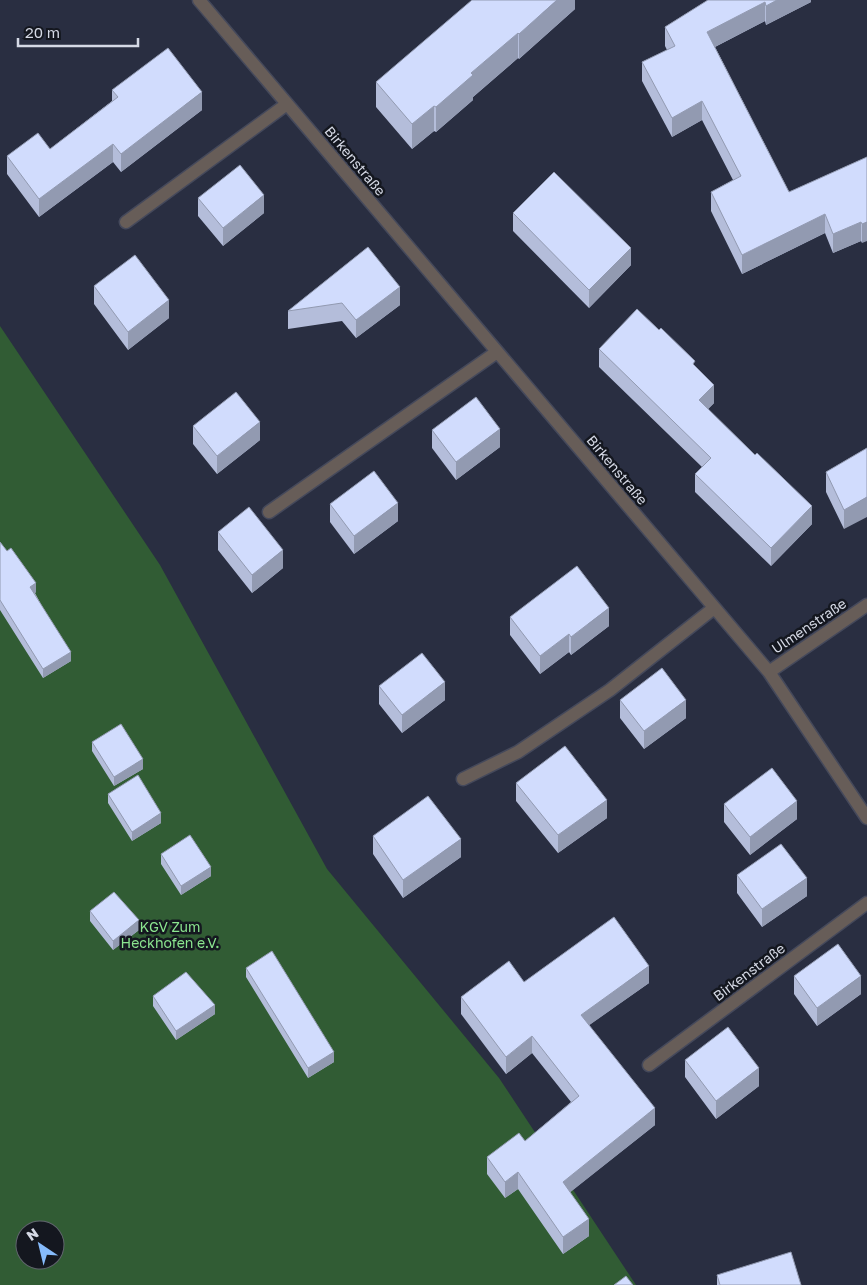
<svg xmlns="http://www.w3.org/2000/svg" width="867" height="1285" viewBox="0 0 867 1285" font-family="'Golos Text',sans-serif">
  <rect width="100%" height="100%" fill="#292e41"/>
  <path fill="#315c34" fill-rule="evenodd" d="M0 326 160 565 327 869 499 1078 636 1285H0ZM25 1230H55V1260H25Z"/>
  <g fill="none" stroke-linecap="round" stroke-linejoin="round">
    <g stroke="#45495b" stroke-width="15">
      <path id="minor" d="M199 0 769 672 867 818
        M126 222 287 104
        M269 512 497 352
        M769 672 867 605
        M463 779 518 752 610 690 714 608
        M649 1065 867 903"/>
    </g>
    <use href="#minor" stroke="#675d58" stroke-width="12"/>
  </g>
  <path fill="#b4bdda" d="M575 0V9L519 59 518 58 473 97V100L436 132 434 131 412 149 376 107V82Z
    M708 0H811V2L766 25 765 21 715 47 789 192 867 157 862 243 861 241 833 253 825 233 742 274 711 211V192L733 180 702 120 672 137 642 81V62L667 50 665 46V27Z
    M112 90 202 110 121 172 113 162 39 217 7 174V156L50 149 112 101Z
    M198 198 264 213 223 246 198 216Z
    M513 213 631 265 589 308 513 231Z
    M368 247 400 305 356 338 342 321 288 329V311Z
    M94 286 169 318 128 350 94 304Z
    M599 349 695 366 714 403 708 409 812 524 771 566 695 492V474L702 467 599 367Z
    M193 426 260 440 217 474 193 444Z
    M432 430 500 447 456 480 432 448Z
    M867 448 844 529 826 492V472Z
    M330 504 398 521 354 554 330 522Z
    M218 532 283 568 252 593 218 550Z
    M0 542 36 592 35 593 71 661 43 678 0 610Z
    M510 617 609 626 571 655 569 652 540 674 510 635Z
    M379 686 445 700 402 733 379 704Z
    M620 700 686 718 644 749 620 718Z
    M92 742 143 769 114 786 92 751Z
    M516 783 607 818 558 853 516 801Z
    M108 794 161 823 132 841 108 803Z
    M724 804 797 819 750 855 724 822Z
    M373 836 461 857 403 898 373 854Z
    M161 854 211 876 181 895 161 864Z
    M737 875 807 896 762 927 737 893Z
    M90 911 139 930 113 950 90 921Z
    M246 968 334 1062 308 1078 246 977Z
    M794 976 861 994 817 1026 794 994Z
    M524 982 649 983 589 1025 655 1125 570 1192 589 1236 563 1254 518 1189 505 1198 487 1174V1157L525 1141 571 1102 532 1053 506 1074 461 1014V997Z
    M153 996 215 1014 176 1040 153 1006Z
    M685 1060 759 1086 716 1119 685 1077Z
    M717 1275 801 1285H717Z"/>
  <path fill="#929ab1" d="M557 0H575V9L519 59V34Z
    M777 0H811V2L766 25V6Z
    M765 2V21L707 51V32Z
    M518 33V58L473 97V100L436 132V107L471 73Z
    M202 92V110L121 172V154Z
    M702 101V120L672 137V118Z
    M434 106V131L412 149V124Z
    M113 144V162L39 217V199Z
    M264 195V213L223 246V228Z
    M825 214V233L742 274V255Z
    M861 222V241L833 253V234Z
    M867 222V241L862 243V224Z
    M631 248V265L589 308V290Z
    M400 287V305L356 338V320Z
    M169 300V318L128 350V332Z
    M714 385V403L699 418V400Z
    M260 422V440L217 474V456Z
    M500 429V447L456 480V462Z
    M867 497V517L844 529V510Z
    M398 503V521L354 554V536Z
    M812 506V524L771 566V548Z
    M283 550V568L252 593V575Z
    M36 583V592L30 596V587Z
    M609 608V626L571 655V637Z
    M569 634V652L540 674V656Z
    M71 652V661L43 678V669Z
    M445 682V700L402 733V715Z
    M686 700V718L644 749V731Z
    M143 759V769L114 786V777Z
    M607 800V818L558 853V835Z
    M797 801V819L750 855V837Z
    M161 813V823L132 841V832Z
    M461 839V857L403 898V880Z
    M211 867V876L181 895V886Z
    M807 878V896L762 927V909Z
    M139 920V930L113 950V941Z
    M649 966V983L581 1031V1015Z
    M861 976V994L817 1026V1008Z
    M215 1005V1014L176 1040V1031Z
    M532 1036V1053L506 1074V1057Z
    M334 1052V1062L308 1078V1068Z
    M759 1068V1086L716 1119V1101Z
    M655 1108V1125L563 1198V1182Z
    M518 1172V1189L505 1198V1182Z
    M589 1219V1236L563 1254V1237Z"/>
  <path fill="#d1dcfd" stroke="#929ab1" d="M472 0H557L519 34 518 33 471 73 473 75 436 107 434 106 412 124 376 82Z
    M708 0H777L766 6 765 2 707 32 789 192 867 157V222L862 224 861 222 833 234 825 214 742 255 711 192 741 176 702 101 672 118 642 62 675 46 665 27Z
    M168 48 202 92 121 154 113 144 39 199 7 156 38 133 50 149 118 97 112 90Z
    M240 165 264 195 223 228 198 198Z
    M554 172 631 248 589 290 513 213Z
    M368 247 400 287 356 320 342 303 288 311Z
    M135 255 169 300 128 332 94 286Z
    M637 309 659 330 661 328 695 361 693 364 714 385 699 400 755 455 757 453 812 506 771 548 695 474 711 458 599 349Z
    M236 392 260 422 217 456 193 426Z
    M476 397 500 429 456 462 432 430Z
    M867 448V497L844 510 826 472Z
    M374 471 398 503 354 536 330 504Z
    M249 507 283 550 252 575 218 532Z
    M0 542 7 551 11 548 36 583 30 587 71 652 43 669 0 600Z
    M577 566 609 608 571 637 569 634 540 656 510 617Z
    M422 653 445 682 402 715 379 686Z
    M662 668 686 700 644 731 620 700Z
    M121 724 143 759 114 777 92 742Z
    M565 746 607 800 558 835 516 783Z
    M772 768 797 801 750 837 724 804Z
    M138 775 161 813 132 832 108 794Z
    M428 796 461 839 403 880 373 836Z
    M190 835 211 867 181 886 161 854Z
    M781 844 807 878 762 909 737 875Z
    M114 892 139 920 113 941 90 911Z
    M614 917 649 966 581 1015 655 1108 563 1182 589 1219 563 1237 518 1172 505 1182 487 1157 519 1133 525 1141 579 1096 532 1036 506 1057 461 997 509 961 524 982Z
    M838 944 861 976 817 1008 794 976Z
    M272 951 334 1052 308 1068 246 968Z
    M186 972 215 1005 176 1031 153 996Z
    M728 1027 759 1068 716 1101 685 1060Z
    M791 1252 801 1285H720L717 1275Z
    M626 1276 633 1285H614Z"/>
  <g text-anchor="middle" stroke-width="5" stroke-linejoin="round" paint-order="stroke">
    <g font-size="14" fill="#d5d9e5" stroke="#14171f">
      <text transform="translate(355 161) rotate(50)" y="5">Birkenstraße</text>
      <text transform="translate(617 470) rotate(50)" y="5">Birkenstraße</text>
      <text transform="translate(809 626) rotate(-34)" y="5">Ulmenstraße</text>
      <text transform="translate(749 972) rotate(-37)" y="5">Birkenstraße</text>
    </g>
    <g font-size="14" fill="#8be58f" stroke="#14171f">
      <text x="170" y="932">KGV Zum<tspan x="170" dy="16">Heckhofen e.V.</tspan></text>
    </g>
  </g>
  <g transform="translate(40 1245) rotate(325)"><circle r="24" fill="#14171f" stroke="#61656e"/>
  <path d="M0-4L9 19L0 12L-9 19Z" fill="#86bbfb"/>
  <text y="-8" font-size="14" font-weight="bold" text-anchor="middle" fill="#d5d9e5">N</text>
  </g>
  <path d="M18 38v8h120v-8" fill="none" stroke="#d5d9e5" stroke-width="2.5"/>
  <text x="25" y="38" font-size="15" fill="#d5d9e5" stroke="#14171f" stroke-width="4" paint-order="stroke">20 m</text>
</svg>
